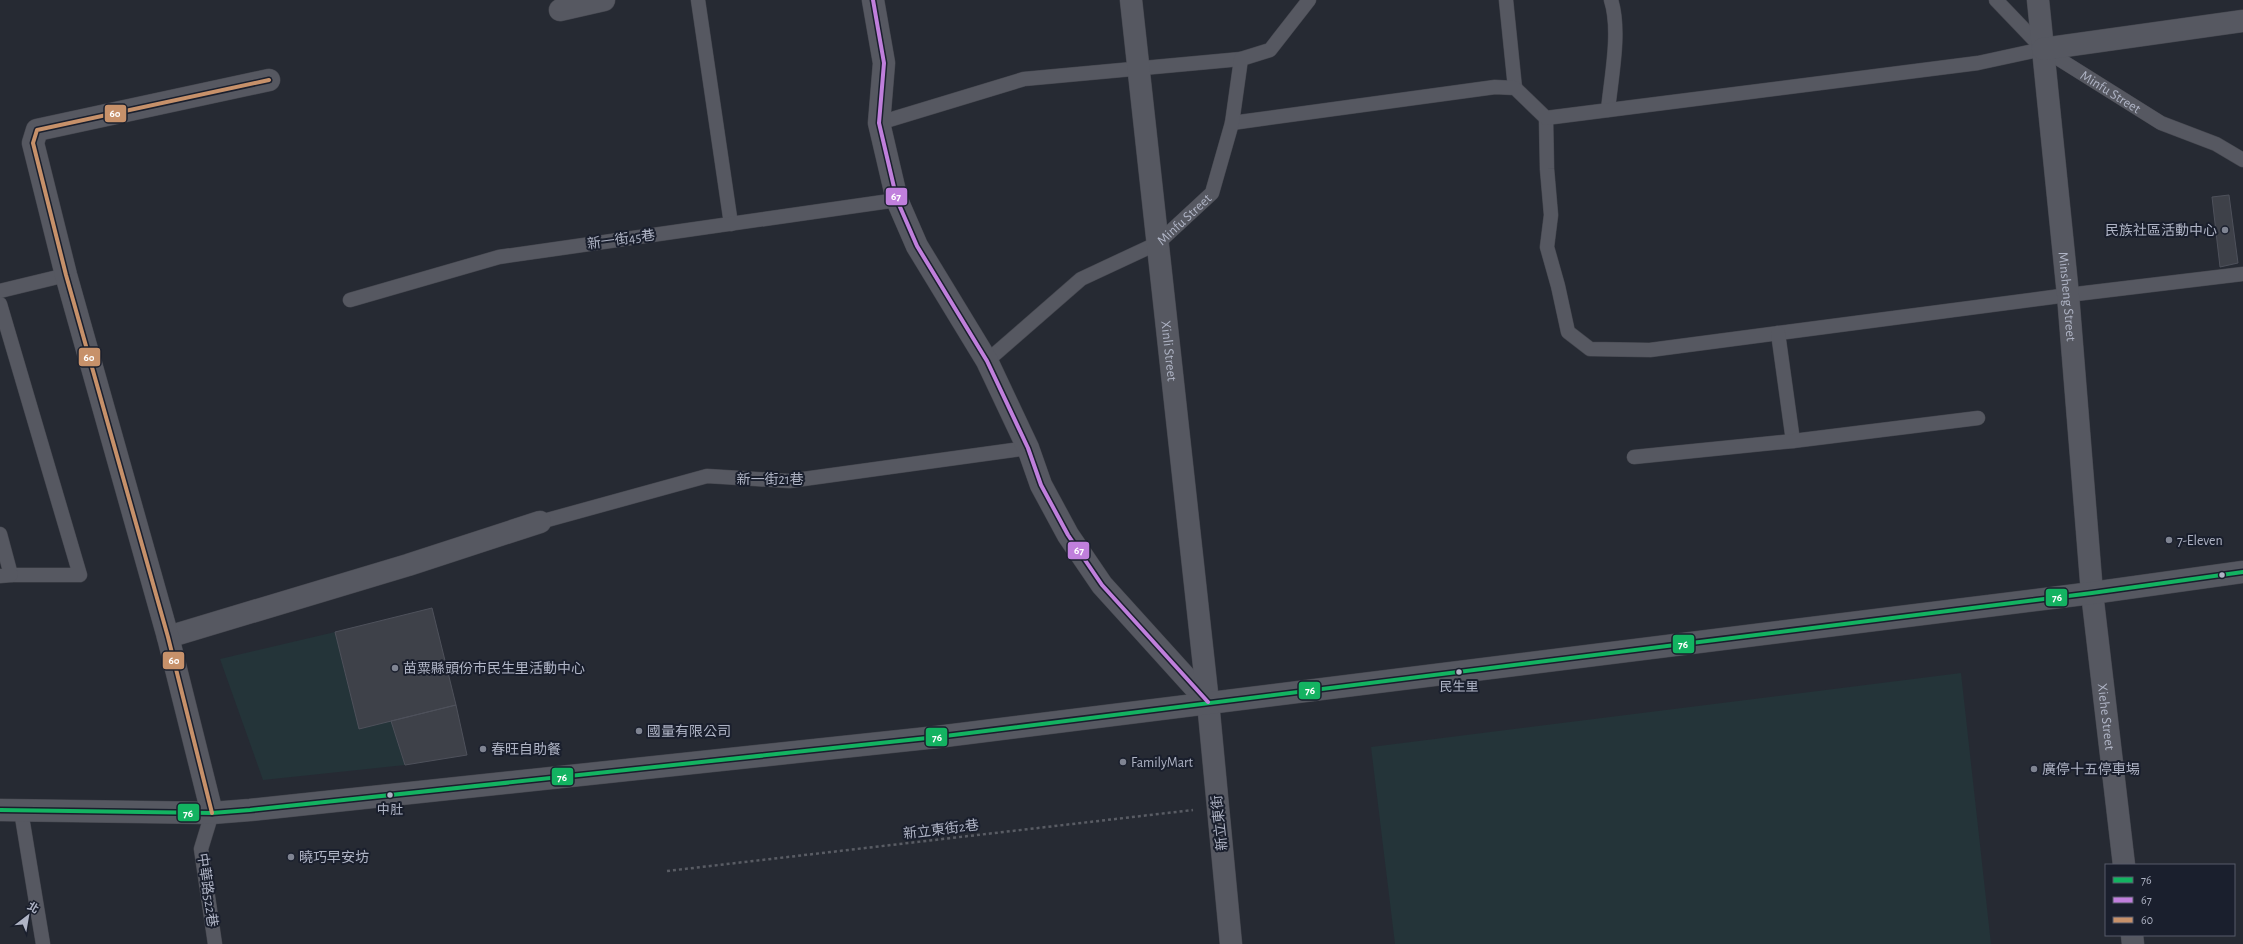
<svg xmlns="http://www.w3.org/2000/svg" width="2243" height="944" viewBox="0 0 2243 944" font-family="'Alegreya Sans','Noto Sans TC',sans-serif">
  <rect width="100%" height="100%" fill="#262a33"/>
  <path fill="#243439" d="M335 632 359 729 391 721 405 765 263 780 220 659Z
    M1961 673 1991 944H1395L1371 747Z"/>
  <path fill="#3e4149" stroke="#4e515b" d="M2229 195 2238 263 2220 267 2212 197Z
    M432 608 456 705 359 729 335 632Z
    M456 705 467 755 405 765 391 721Z"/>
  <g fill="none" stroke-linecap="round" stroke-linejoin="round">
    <g stroke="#44464e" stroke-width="15">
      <g id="service">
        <path d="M698 0 731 224"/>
        <path d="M1506 0 1515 88"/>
        <path id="s1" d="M1996 0 2043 49 2161 123 2216 144 2243 160"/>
        <path d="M1608 110C1611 78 1621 31 1611 0"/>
        <path d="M1546 118 1547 169 1551 215 1547 247 1558 286 1568 332 1590 349 1650 350 2068 295 2243 274"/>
        <path d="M879 123 1024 79 1241 59"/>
        <path d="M1232 123 1495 87 1515 88 1546 118 1978 63 2043 49"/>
        <path d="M0 291 66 275"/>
        <path d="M350 300 499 257 897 200"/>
        <path d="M0 304 80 575H11"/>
        <path d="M1778 333 1793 441"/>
        <path id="s2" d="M987 361 1081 279 1158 243 1212 193 1232 123 1241 59 1270 50 1309 0"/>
        <path d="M1634 457 1793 441 1978 418"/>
        <path d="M540 522 707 476 789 481 1028 448"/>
        <path d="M0 534 11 575 0 576"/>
        <path d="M21 811 43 944"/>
        <path d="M212 813 201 849 215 944"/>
      </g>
    </g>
    <g stroke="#44464e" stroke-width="23">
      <g id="minor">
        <path d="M873 0 884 63 879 123 897 200 917 246 987 361 1028 448 1041 485 1068 535 1102 585 1208 702"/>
        <path id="s3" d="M1131 0 1208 702 1231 944"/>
        <path id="s4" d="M2038 0 2068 295 2092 593 2124 865"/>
        <path d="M560 10 604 0"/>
        <path d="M2043 49 2243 21"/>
        <path d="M168 637 408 565 540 522"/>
        <path d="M212 813 168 637 66 275 33 143 37 130 269 80"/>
        <path d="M2132 935 2133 944"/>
      </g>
    </g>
    <g stroke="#44464e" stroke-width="23">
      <path id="tertiary" d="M0 810 212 813 250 810 937 737 2092 593 2243 572"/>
    </g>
    <path stroke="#595c64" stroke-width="2.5" stroke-dasharray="3 3" stroke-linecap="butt" d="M667 871 1193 810"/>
    <use href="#service" stroke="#565861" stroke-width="14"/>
    <use href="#minor" stroke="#565861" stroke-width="22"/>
    <use href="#tertiary" stroke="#565861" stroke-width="22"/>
    <g stroke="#1a1f2d" stroke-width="7">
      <path id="bus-1" d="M0 810 212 813 250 810 937 737 2092 593 2243 572"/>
    </g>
    <g stroke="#1a1f2d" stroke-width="7">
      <path id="bus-2" d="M873 0 884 63 879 123 897 200 917 246 987 361 1028 448 1041 485 1068 535 1102 585 1208 702"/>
    </g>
    <g stroke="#1a1f2d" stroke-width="7">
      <path id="bus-3" d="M212 813 168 637 66 275 33 143 37 130 269 80"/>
    </g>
    <use href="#bus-1" stroke="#13b361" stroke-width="4"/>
    <use href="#bus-2" stroke="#c07fdc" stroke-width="4"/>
    <use href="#bus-3" stroke="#c7916a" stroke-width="4"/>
  </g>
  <g fill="#7f8492" stroke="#1a1f2d" stroke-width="1.5">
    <circle cx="2225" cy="230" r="4"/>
    <circle cx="2169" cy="540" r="4"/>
    <circle cx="395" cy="668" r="4"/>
    <circle cx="639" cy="731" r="4"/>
    <circle cx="483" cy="749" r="4"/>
    <circle cx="1123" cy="762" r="4"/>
    <circle cx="2034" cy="769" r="4"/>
    <circle cx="291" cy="857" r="4"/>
  </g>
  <g fill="#afb4c5" stroke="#1a1f2d" stroke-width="1.5">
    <circle cx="2222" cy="575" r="3.5"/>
    <circle cx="1459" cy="672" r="3.5"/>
    <circle cx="390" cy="795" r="3.5"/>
  </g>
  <g text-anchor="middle" stroke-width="4" stroke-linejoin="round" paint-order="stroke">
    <g font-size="13" fill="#afb4c5" stroke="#1a1f2d">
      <text x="1459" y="691">民生里</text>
      <text x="390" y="814">中肚</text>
    </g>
    <g font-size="14" fill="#afb4c5" stroke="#1a1f2d">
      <text dy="5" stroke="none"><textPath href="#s1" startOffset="148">Minfu Street</textPath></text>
      <text dy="5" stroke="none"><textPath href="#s2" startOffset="245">Minfu Street</textPath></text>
      <text transform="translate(621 239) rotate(-8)" y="5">新一街45巷</text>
      <text dy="5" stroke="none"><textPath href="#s4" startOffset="298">Minsheng Street</textPath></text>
      <text dy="5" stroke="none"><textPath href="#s3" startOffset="353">Xinli Street</textPath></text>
      <text x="770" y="484">新一街21巷</text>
      <text dy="5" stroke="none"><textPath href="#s4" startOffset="720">Xiehe Street</textPath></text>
      <text transform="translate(1219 823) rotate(-96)" y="5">新立東街</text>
      <text transform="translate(941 829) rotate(-7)" y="5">新立東街2巷</text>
      <text transform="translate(208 890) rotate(82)" y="5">中華路522巷</text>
    </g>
    <g font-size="14" fill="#afb4c5" stroke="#1a1f2d" text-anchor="start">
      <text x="2217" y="235" text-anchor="end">民族社區活動中心</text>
      <text x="2177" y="545">7-Eleven</text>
      <text x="403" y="673">苗粟縣頭份巿民生里活動中心</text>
      <text x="647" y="736">國量有限公司</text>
      <text x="491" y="754">春旺自助餐</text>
      <text x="1131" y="767">FamilyMart</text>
      <text x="2042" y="774">廣停十五停車場</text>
      <text x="299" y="862">曉巧早安坊</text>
    </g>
  </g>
  <g stroke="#1a1f2d" stroke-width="1.5">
    <rect x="104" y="104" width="23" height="19" rx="4" fill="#c7916a"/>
    <rect x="885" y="187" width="23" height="19" rx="4" fill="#c07fdc"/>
    <rect x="78" y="347" width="23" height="20" rx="4" fill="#c7916a"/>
    <rect x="1067" y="541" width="23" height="19" rx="4" fill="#c07fdc"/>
    <rect x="2045" y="588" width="23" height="19" rx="4" fill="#13b361"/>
    <rect x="1672" y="634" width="23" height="20" rx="4" fill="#13b361"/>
    <rect x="162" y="651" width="23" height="19" rx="4" fill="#c7916a"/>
    <rect x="1298" y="681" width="23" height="19" rx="4" fill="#13b361"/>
    <rect x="925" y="727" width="23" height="20" rx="4" fill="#13b361"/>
    <rect x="551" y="767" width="23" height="19" rx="4" fill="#13b361"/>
    <rect x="177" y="803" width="23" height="19" rx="4" fill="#13b361"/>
  </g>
  <g font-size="11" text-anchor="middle" font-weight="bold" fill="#fff">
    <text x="115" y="117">60</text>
    <text x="896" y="200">67</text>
    <text x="89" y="361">60</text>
    <text x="1079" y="554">67</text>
    <text x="2057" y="601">76</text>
    <text x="1683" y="648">76</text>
    <text x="174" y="664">60</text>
    <text x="1310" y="694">76</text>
    <text x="937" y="741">76</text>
    <text x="562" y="781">76</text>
    <text x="188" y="817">76</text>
  </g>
  <rect x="2105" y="864" width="130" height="72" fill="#1a1f2d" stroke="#565b6a"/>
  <rect x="2113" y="877" width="20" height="6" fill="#13b361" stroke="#565b6a"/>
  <text x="2141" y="884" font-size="12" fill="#afb4c5">76</text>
  <rect x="2113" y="897" width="20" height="6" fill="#c07fdc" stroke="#565b6a"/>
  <text x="2141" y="904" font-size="12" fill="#afb4c5">67</text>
  <rect x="2113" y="917" width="20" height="6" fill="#c7916a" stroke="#565b6a"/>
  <text x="2141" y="924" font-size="12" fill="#afb4c5">60</text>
  <g transform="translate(28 916) rotate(31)" stroke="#1a1f2d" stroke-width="3" paint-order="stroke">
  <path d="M0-3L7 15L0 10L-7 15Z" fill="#afb4c5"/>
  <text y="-6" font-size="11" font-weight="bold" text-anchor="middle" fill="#afb4c5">北</text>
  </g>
</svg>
